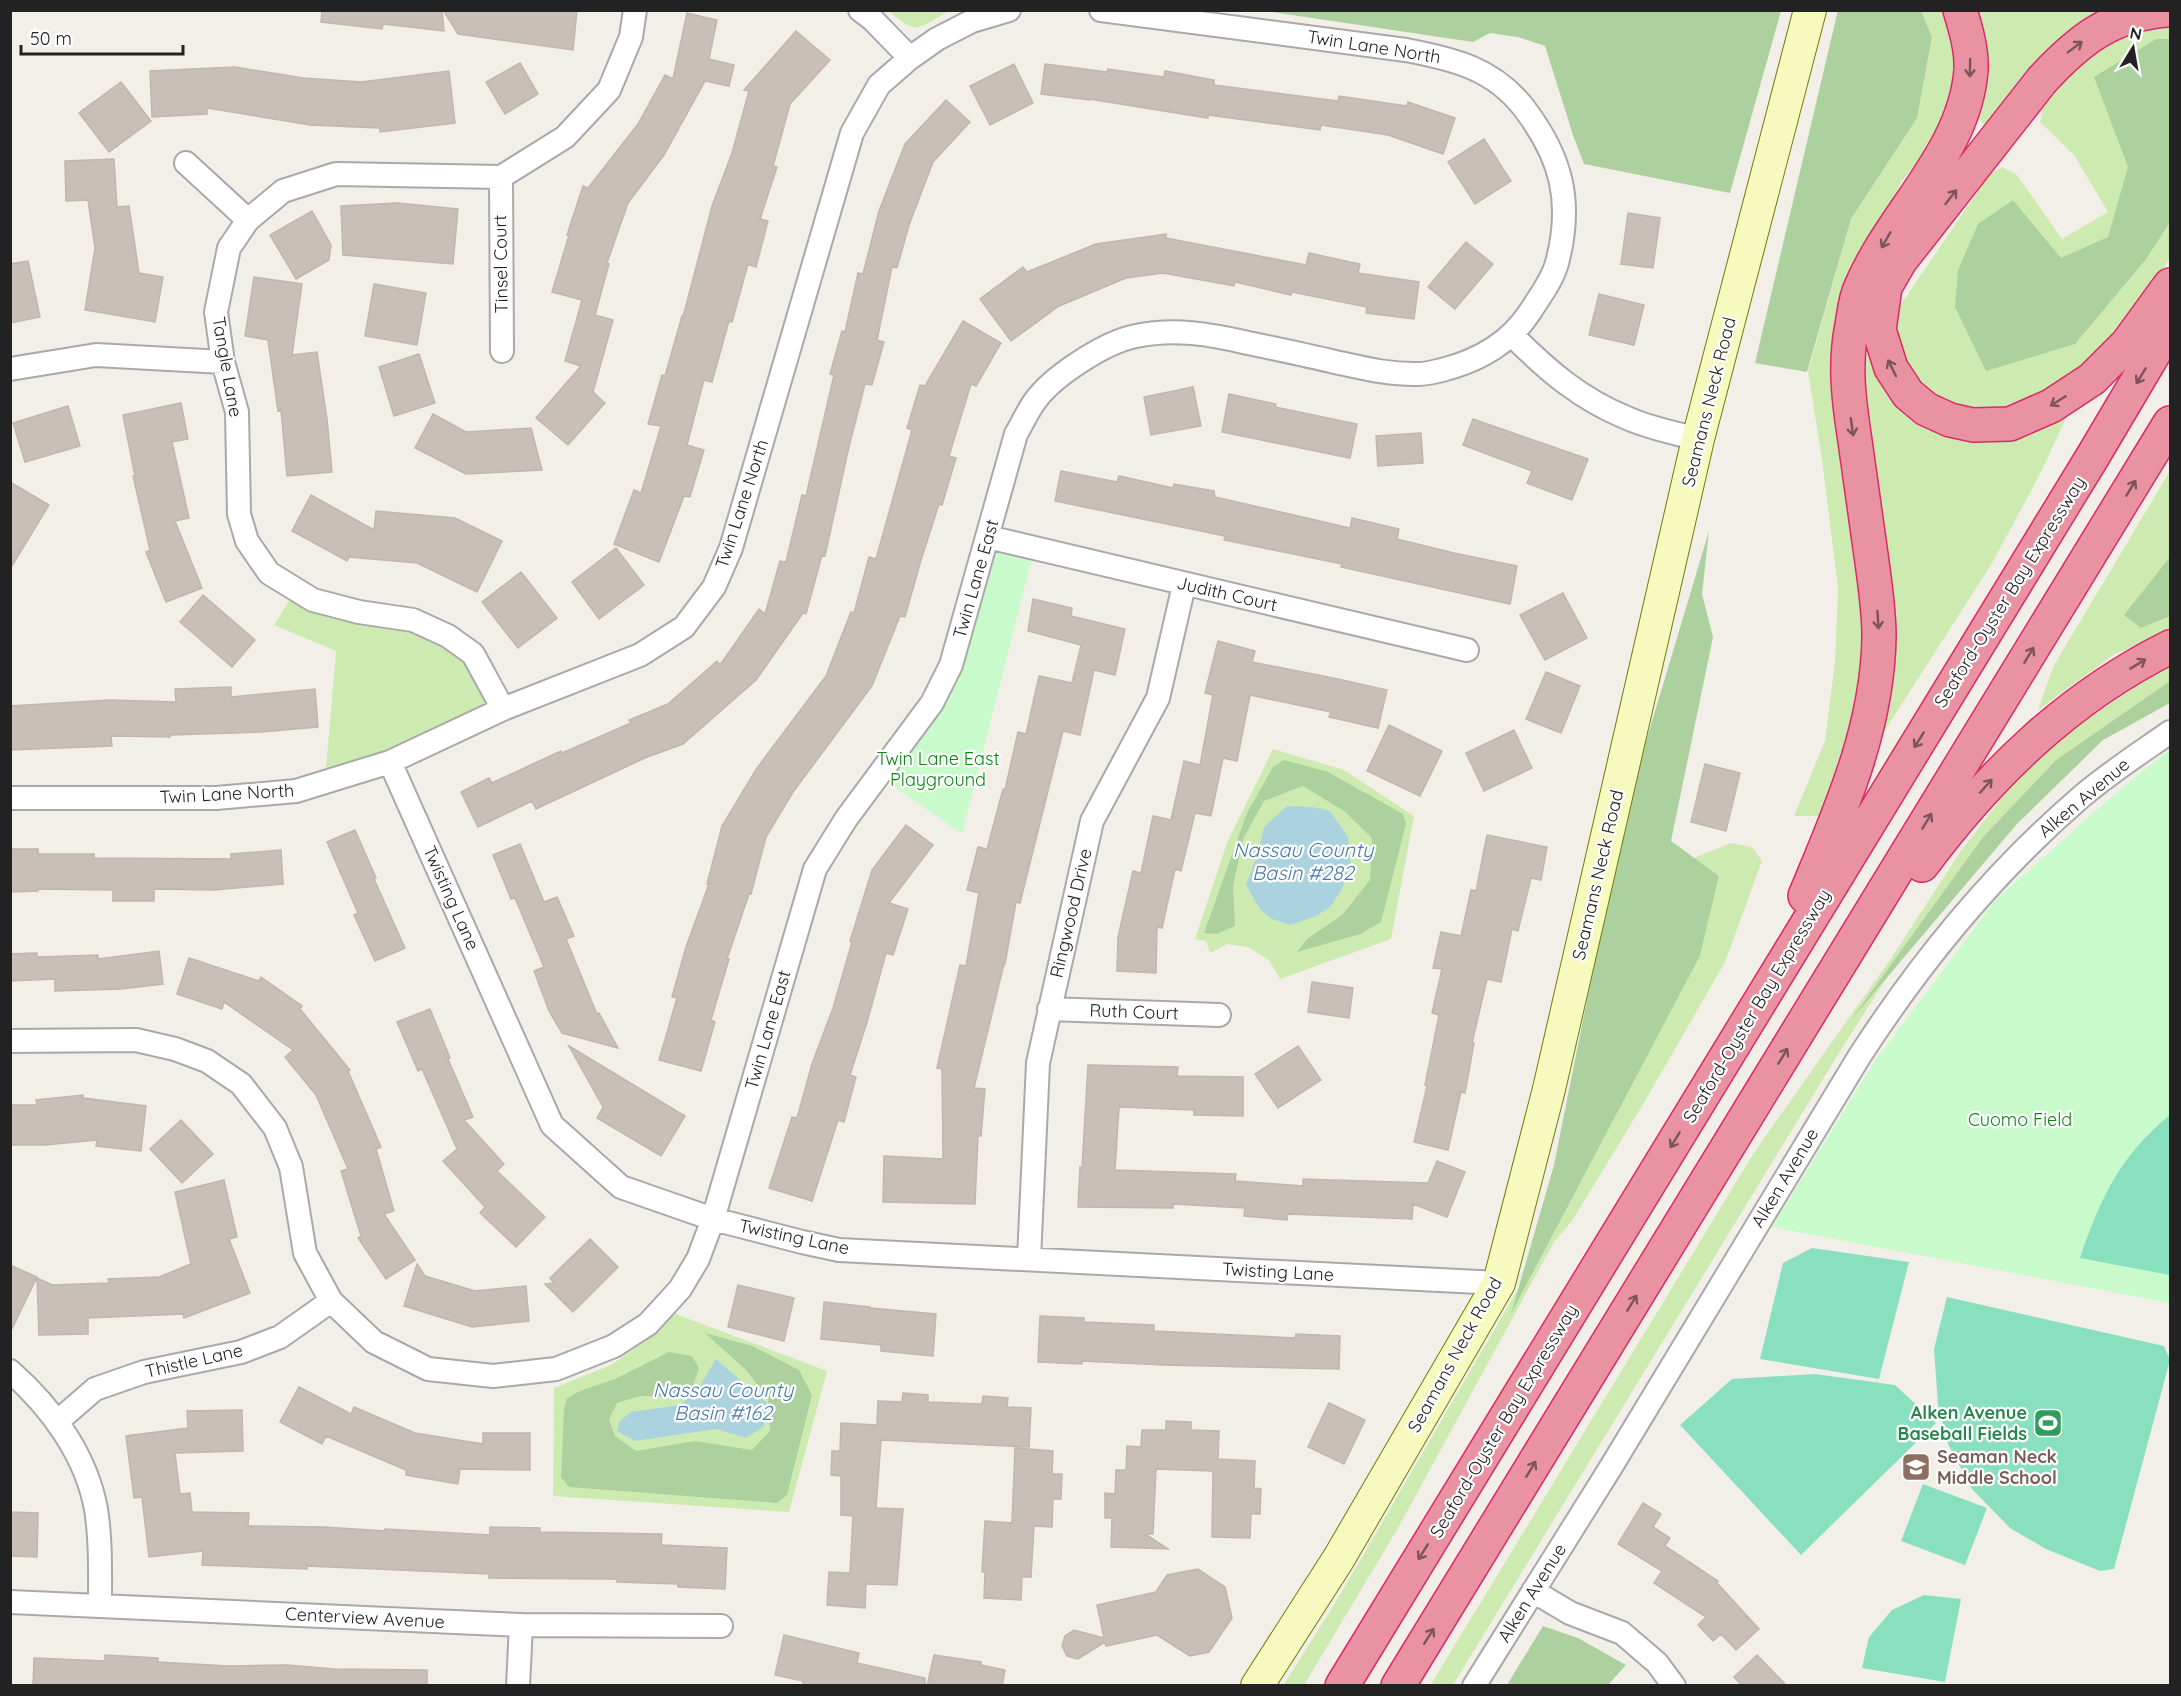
<svg xmlns="http://www.w3.org/2000/svg" width="2181" height="1696" viewBox="0 0 2181 1696" font-family="Quicksand,sans-serif">
  <rect width="100%" height="100%" fill="#f2efe9"/>
  <path fill="#cdebb0" d="M889 11H949C918 28 918 37 889 11Z
    M1921 11H1949L1962 73 1940 133 1902 181 1862 254 1835 339 1869 597 1855 738 1822 816H1794L1825 741 1835 662 1838 588 1822 459 1808 372 1851 219 1917 118 1932 37Z
    M1975 11H2119L1989 131 1976 115 1985 69 1986 40Z
    M2170 18V257L2163 270 2108 342 2045 396 1993 414 1946 406 1908 375 1894 334 1897 310 1989 175 2002 167 2017 175 2062 239 2108 212 2074 155 2040 122 2047 93 2120 29Z
    M1859 355H1874L1945 430 2074 401 2040 474 1991 565 1871 752Z
    M2170 471V631L2115 654 2038 710 2053 667Z
    M294 593 447 638 501 708 325 780 336 651 274 625Z
    M2170 663V681L2056 760 1983 837 1858 1011 1888 976 1842 1048 1453 1685 1430 1686 1755 1151 1892 957 1960 852 2035 755Z
    M1273 749 1344 770 1414 816 1391 939 1280 979 1269 960 1248 947 1227 944 1210 953 1206 941 1195 939 1227 843Z
    M1731 843 1752 847 1762 861 1725 962 1645 1101 1572 1221 1554 1242 1398 1528 1304 1685 1283 1686 1337 1600 1518 1289 1513 1310 1700 956 1719 876 1694 858Z
    M673 1313 827 1371 789 1512 553 1496 554 1388 611 1365 646 1341Z"/>
  <path fill="#add19e" d="M1838 10 1921 11 1932 37 1917 118 1851 219 1807 372 1755 363Z
    M1265 11H1781L1730 193 1584 164 1573 135 1545 46 1518 37 1490 33 1473 42Z
    M2156 39H2170V222L2146 259 2075 344 1986 371 1955 307 1958 270 1978 224 2013 200 2061 258 2108 237 2128 167 2094 77Z
    M1709 531 1702 594 1713 637 1671 841 1719 876 1700 956 1511 1314 1554 1165 1624 815Z
    M2170 557V616L2141 628 2124 615Z
    M2170 681V703L2103 740 2016 825 1851 1020 1983 837 2056 760Z
    M1284 760 1328 772 1403 814 1406 824 1381 922 1360 934 1297 952 1307 939 1342 915 1370 880 1372 838 1344 811 1303 786 1264 801 1243 839 1233 887 1235 926 1217 934 1204 933 1247 813 1273 767Z
    M705 1333 752 1346 799 1370 812 1395 787 1495 777 1503 569 1487 561 1477 564 1409 567 1398 580 1391 615 1379 669 1352 692 1356 699 1368 693 1386 680 1397 640 1396 617 1403 609 1419 615 1436 636 1451 695 1441 752 1450 770 1431 768 1399 747 1371Z
    M1543 1626 1578 1638 1626 1665 1608 1685H1507Z"/>
  <path fill="#c8facc" d="M991 543 1033 554 962 834 882 778 934 711Z
    M2170 749V1303L1772 1227 1875 1061 1995 901 2102 805Z"/>
  <path fill="#88e0be" d="M2170 1115V1275L2080 1258C2101 1197 2119 1157 2170 1115Z
    M1812 1248 1909 1262 1879 1379 1760 1359 1783 1263Z
    M1947 1297 2164 1346 2170 1360 2114 1569 2100 1571 2046 1549 2010 1528 1972 1489 1947 1442 1938 1404 1934 1349Z
    M1815 1374 1895 1385 1936 1423 1801 1555 1680 1425 1732 1379Z
    M1923 1484 1987 1508 1965 1565 1901 1541Z
    M1924 1595 1961 1599 1945 1682 1862 1668 1869 1637 1892 1610Z"/>
  <path fill="#aad3df" d="M1287 806 1312 807 1330 811 1348 837 1351 866 1341 891 1330 907 1316 916 1290 925 1272 919 1260 909 1246 885 1257 856 1264 827Z
    M716 1359 767 1403 764 1426 746 1438 716 1429 635 1441 617 1431 620 1421 631 1412 680 1405 699 1388Z"/>
  <path fill="#c7bfb8" stroke="#c4b6ab" stroke-width="1.5" d="M322 10H442L444 31 383 24 382 29 321 22Z
    M443 10H577L573 50 458 34Z
    M687 13 717 20 709 59 734 65 729 86 705 81 664 155 628 203 607 263 609 264 595 315 613 320 593 392 605 403 568 445 536 418 581 366 565 361 582 300 552 292 569 235H567L583 186 588 188 638 124 665 75 673 79Z
    M796 31 830 60 790 104 773 166 777 167 760 219 768 221 756 267 748 264 732 322 729 321 712 382 704 380 687 445 704 450 690 497 684 496 659 562 614 544 634 490 641 493 661 426 648 424 662 375 665 376 682 316 683 317 712 206 732 153 749 91 744 90Z
    M520 63 538 94 505 114 486 82Z
    M1014 64 1033 103 990 125 970 86Z
    M1045 64 1107 72 1108 69 1164 77 1165 71 1214 80V85L1338 101 1339 96 1407 106 1408 102 1455 118 1443 154 1388 135 1321 125 1320 130 1208 115V118L1089 99V100L1041 94Z
    M235 67 303 78 361 82 449 71 455 123 380 132V128L310 125 207 108V114L152 117 150 71Z
    M121 82 151 121 109 152 79 113Z
    M946 100 970 122 933 162 909 225 897 268 892 267 877 340 884 342 872 385 865 384 848 451 825 556 822 555 806 614 803 613 756 680 683 744 645 758 536 809 532 801 478 827 461 792 489 778 492 783 561 751 562 753 631 723 629 720 668 704 717 661 720 665 759 609 765 614 780 561 786 562 802 495 806 496 834 375 830 374 842 331 845 332 858 273 863 274 879 211 905 144Z
    M1484 139 1511 181 1475 204 1448 162Z
    M114 159 117 207 129 206 139 273 163 277 155 322 85 310 95 248 88 200 66 201 65 161Z
    M397 203 458 209 453 264 343 255 341 206Z
    M312 211 331 245 329 260 296 279 270 235Z
    M1628 213 1660 218 1653 268 1621 264Z
    M1166 234V238L1306 265 1309 253 1360 264 1358 273 1419 282 1414 319 1366 313 1367 307 1292 292 1291 295 1235 282 1234 286 1163 273 1126 278 1059 306 1011 341 980 299 1023 267 1027 272 1096 244Z
    M1466 242 1493 264 1455 309 1428 287Z
    M28 261 40 317 10 323V264Z
    M254 277 302 284 292 355 317 352 327 419 332 472 287 476 281 410 278 411 268 340 245 336Z
    M374 284 426 293 417 345 365 336Z
    M1599 294 1644 305 1634 345 1589 335Z
    M963 321 1001 343 976 386 971 384 949 456 956 458 942 505 939 504 921 560 905 617 900 616 872 686 793 792 766 837 751 894H749L727 959H729L711 1020 715 1022 701 1071 659 1060 677 998 672 997 686 947 709 884H707L722 826 757 768 826 676 851 612 854 613 869 557 876 559 912 430 907 428 920 385 925 386Z
    M419 354 435 403 394 416 379 367Z
    M1193 387 1201 426 1151 435 1144 397Z
    M1229 394 1276 404 1275 407 1357 424 1350 458 1222 432Z
    M181 403 188 439 172 442 189 518 175 521 202 588 166 602 146 552 150 550 133 476H135L123 415Z
    M68 406 80 446 25 462 13 423Z
    M433 414 466 432 531 428 542 470 466 474 415 448Z
    M1473 419 1588 459 1572 500 1527 483 1532 471 1463 445Z
    M1421 433 1423 463 1378 466 1376 436Z
    M1061 471 1117 482 1119 476 1173 488 1174 484 1214 491 1215 497 1350 528 1352 518 1399 529 1397 539 1454 553 1517 566 1510 604 1341 567 1342 564 1224 540 1225 536 1055 501Z
    M10 482 49 505 10 569Z
    M311 495 374 530 376 511 455 518 502 541 477 592 417 563 349 557 347 561 292 531Z
    M616 548 644 585 599 619 572 582Z
    M521 572 557 618 518 648 482 602Z
    M1563 593 1587 638 1545 660 1520 615Z
    M203 595 255 640 232 667 180 622Z
    M1033 599 1072 608 1071 616 1125 629 1115 675 1094 670 1080 735 1063 731 1020 903 1016 902 1005 964H1004L974 1088 985 1089 981 1136H978L975 1204 883 1202 884 1156 943 1159 942 1069 937 1068 960 965 966 966 979 893 967 890 978 847 987 849 1003 789 1005 790 1018 732 1026 734 1039 676 1072 683 1081 645 1028 631Z
    M1218 641 1255 651 1252 662 1338 679 1387 690 1378 728 1329 717 1331 712 1250 695 1237 761 1223 758 1211 816 1195 813 1181 871 1175 869 1162 928 1157 927 1156 973 1117 971 1118 937 1133 871 1141 873 1153 816 1171 820 1184 761 1200 765 1213 695 1205 693Z
    M1546 672 1580 686 1561 733 1526 719Z
    M231 687V697L315 689 318 727 261 732 170 735V737L111 736 112 746 10 750V706L110 700 176 702 175 689Z
    M1389 725 1442 751 1420 796 1367 771Z
    M1514 730 1532 768 1484 791 1466 753Z
    M1705 764 1740 773 1726 831 1691 822Z
    M906 825 933 845 889 903 908 909 893 955 886 953 868 1019 850 1075 856 1077 844 1122 838 1120 812 1201 769 1188 792 1117 797 1118 812 1064 833 1008 852 942 850 941 872 870Z
    M355 830 376 878 374 879 405 948 375 961 354 915 358 913 327 842Z
    M1487 835 1547 847 1541 880 1531 878 1518 931 1512 929 1501 982 1487 979 1472 1043H1474L1465 1093 1461 1092 1448 1150 1414 1142 1427 1086 1425 1085 1439 1015 1432 1013 1442 969 1433 968 1441 932 1461 936 1471 890 1476 891Z
    M520 844 544 902 557 897 574 936 566 939 597 1014 599 1013 618 1048 562 1033 549 1011 534 971 544 967 515 898 511 899 493 855Z
    M10 849H38V854H94V858L231 859V854L281 850 283 884 214 890 154 889V901H113V890L38 889V891L10 892Z
    M159 951 163 984 121 989 55 991V979L10 981V954L37 953V957L98 955V959Z
    M189 958 259 981 261 977 302 1006 300 1009 350 1070 348 1071 381 1147 376 1149 394 1211 384 1214 415 1260 386 1279 358 1238 361 1236 341 1171 348 1169 316 1095 285 1057 293 1050 224 1002 222 1009 177 994Z
    M1312 982 1353 988 1349 1018 1308 1012Z
    M430 1009 450 1058 448 1059 473 1117 464 1120 504 1164 497 1171 545 1217 516 1247 480 1213 485 1207 443 1161 457 1149 422 1069 418 1071 397 1022Z
    M569 1046 685 1116 661 1156 597 1118 603 1107Z
    M1298 1046 1321 1080 1278 1108 1255 1074Z
    M1088 1065 1178 1067 1177 1076 1243 1077V1116L1194 1115V1110L1119 1107 1115 1170 1236 1174 1235 1181 1303 1186V1179L1428 1183 1437 1161 1465 1172 1447 1217 1413 1204 1412 1219 1288 1214 1287 1220 1244 1216 1245 1208 1173 1204V1208L1078 1207 1080 1167 1082 1168Z
    M83 1095V1098L146 1106 141 1151 96 1146 97 1140 45 1145H10V1105H37L36 1100Z
    M181 1120 213 1154 182 1183 150 1149Z
    M224 1180 237 1237 229 1239 250 1293 184 1318 183 1314 88 1318V1334L39 1335 37 1278 52 1285 109 1283 108 1279 159 1277 191 1264 175 1192Z
    M590 1239 618 1267 573 1312 545 1284 554 1283 550 1278Z
    M417 1264 425 1276 475 1291 526 1286 529 1321 472 1327 404 1306Z
    M10 1265 37 1277 10 1333Z
    M738 1285 794 1298 784 1341 728 1327Z
    M824 1302 870 1307V1308L936 1314 933 1356 881 1351V1345L821 1339Z
    M1040 1316 1084 1318V1322L1154 1325V1331L1295 1338 1296 1334 1340 1336 1339 1369 1164 1365 1082 1361V1364L1038 1362Z
    M299 1387 351 1414 354 1407 415 1433 483 1444V1433H530V1470L460 1469 458 1484 406 1475V1470L326 1436 322 1444 280 1422Z
    M903 1393 928 1395V1402L982 1404 983 1396 1008 1398 1007 1407 1031 1408 1029 1447 881 1440 876 1508 903 1509 897 1585 866 1584 865 1608 827 1605 829 1572 850 1573 853 1516 841 1515V1476L831 1475 832 1451H840L841 1423 877 1425 878 1401 902 1402Z
    M1329 1403 1365 1420 1344 1464 1308 1447Z
    M242 1410 243 1451 175 1453 180 1494 190 1493 192 1512 249 1513 248 1526 324 1527 385 1531V1529L490 1535V1527L540 1528V1532L662 1534 661 1545 727 1548 725 1589 678 1587V1584L617 1582V1579L489 1578V1574L307 1566V1569L202 1565 203 1551 149 1557 142 1497 134 1498 126 1436 188 1428 187 1411Z
    M1166 1421 1191 1422V1430L1219 1431 1218 1459 1255 1461 1254 1488 1261 1489 1260 1514H1251L1250 1538 1212 1537 1213 1471 1156 1469 1153 1534H1145L1168 1549 1111 1547 1112 1518H1105V1493L1115 1494 1116 1470H1126L1127 1446 1141 1447 1142 1430H1166Z
    M1015 1448 1053 1451 1052 1474H1062L1061 1499H1053L1052 1527 1034 1526 1031 1577H1022L1021 1600 984 1598 985 1572H982L985 1521 1012 1523Z
    M1643 1503 1661 1514 1653 1527 1670 1538 1665 1546 1718 1581 1717 1583 1759 1629 1736 1650 1721 1634 1713 1641 1698 1625 1706 1617 1654 1583 1662 1571 1618 1544Z
    M10 1512 38 1513 37 1557 10 1556Z
    M1198 1569 1225 1587 1232 1618 1209 1652 1190 1656 1157 1635 1106 1646 1105 1642 1078 1659 1067 1656 1062 1646 1065 1636 1074 1630 1104 1638 1097 1605 1156 1592 1167 1575Z
    M784 1635 859 1653 857 1663 925 1678V1686H803V1681L775 1675Z
    M105 1655 158 1658V1662L228 1666 287 1665 334 1669 427 1670V1686H33L34 1658 105 1661Z
    M934 1655 981 1662V1665L1005 1670 1002 1686H927Z
    M1757 1655 1787 1686H1742L1734 1677Z"/>
  <g fill="none" stroke-linecap="round" stroke-linejoin="round">
    <g stroke="#a9a9a9" stroke-width="26">
      <path id="minor" d="M860 10 872 19 910 58
        M186 163 248 220
        M501 177 502 351
        M1512 335C1547 370 1580 399 1627 418 1649 428 1675 433 1698 439
        M10 369 96 355 223 362
        M988 537 1467 650
        M503 709 473 654 448 636 413 620 359 612 313 600 269 573 247 541 239 514 237 412 223 362 216 312 229 248 248 220 283 191 336 174 501 177 565 137 609 90 631 37 635 10
        M390 762 552 1125 621 1187 713 1219 802 1242 839 1250 1499 1283
        M10 798H216L296 791 390 762 503 709 640 655 684 627 714 587 731 548 852 133 879 85 910 58 937 39 972 21 1009 10
        M1049 1009 1219 1015
        M10 1041 136 1040 175 1049 207 1061 241 1084 275 1128 291 1167 305 1253 331 1301 374 1342 428 1369 493 1376 556 1369 614 1346 648 1324 680 1289 698 1259 713 1219 815 869 846 819 932 703 951 665 1016 434C1022 424 1027 412 1035 401 1053 376 1105 342 1136 336 1174 328 1210 334 1248 343 1277 349 1306 355 1335 362 1363 368 1390 375 1419 374 1426 374 1434 372 1442 370 1478 361 1509 344 1530 312 1540 296 1552 281 1557 263 1573 202 1562 158 1524 108 1493 68 1453 59 1406 50L1101 10
        M1029 1259 1038 1063 1092 821 1158 698 1184 585
        M10 1371C51 1407 86 1455 96 1509 101 1541 100 1573 100 1605
        M58 1421 95 1389 144 1372 241 1352 280 1337 331 1301
        M1533 1591 1570 1613 1622 1633 1657 1663 1674 1686
        M10 1602 521 1625 721 1626
        M518 1686 521 1625
        M1474 1686 1611 1467 1859 1057C1921 961 1995 871 2081 797 2109 773 2140 753 2170 732"/>
    </g>
    <g stroke="#707d05" stroke-width="34">
      <path id="secondary" d="M1257 1686 1339 1558 1499 1283 1549 1089 1698 439 1810 10"/>
    </g>
    <g stroke="#dc2a67" stroke-width="36">
      <path id="motorway" d="M2167 10C2111 14 2078 41 2042 80L1900 261 1885 287 1879 330 1891 368 1908 394 1926 409 1950 420 1973 425 2010 424 2051 406 2092 379 2127 344 2170 285
        M1922 865C1990 774 2068 698 2170 647
        M1805 896C1840 812 1878 728 1879 636 1879 607 1874 577 1870 548 1865 512 1860 477 1855 441 1849 402 1844 365 1852 325 1854 314 1855 300 1860 289 1891 214 1965 153 1971 70 1972 50 1966 30 1960 10
        M1342 1686 2093 456 2170 326
        M1398 1686 2170 423"/>
    </g>
    <use href="#minor" stroke="#fff" stroke-width="22"/>
    <use href="#secondary" stroke="#f7fabf" stroke-width="32"/>
    <use href="#motorway" stroke="#e892a2" stroke-width="33"/>
  </g>
  <defs><path id="oneway-shaft" d="M-6 0H5M1.5-3L5.5 0L1.5 3" fill="none" stroke-width="1.6" stroke-linecap="round" stroke-linejoin="round" transform="scale(1.5)"/></defs>
  <g stroke="#7b545c">
    <use href="#oneway-shaft" transform="translate(2075 47) rotate(-37)"/>
    <use href="#oneway-shaft" transform="translate(1970 68) rotate(91)"/>
    <use href="#oneway-shaft" transform="translate(1951 197) rotate(-52)"/>
    <use href="#oneway-shaft" transform="translate(1886 240) rotate(120)"/>
    <use href="#oneway-shaft" transform="translate(1892 368) rotate(-116)"/>
    <use href="#oneway-shaft" transform="translate(2141 376) rotate(121)"/>
    <use href="#oneway-shaft" transform="translate(2058 401) rotate(148)"/>
    <use href="#oneway-shaft" transform="translate(1852 427) rotate(82)"/>
    <use href="#oneway-shaft" transform="translate(2131 488) rotate(-59)"/>
    <use href="#oneway-shaft" transform="translate(1878 620) rotate(86)"/>
    <use href="#oneway-shaft" transform="translate(2029 655) rotate(-59)"/>
    <use href="#oneway-shaft" transform="translate(2138 664) rotate(-31)"/>
    <use href="#oneway-shaft" transform="translate(1919 740) rotate(122)"/>
    <use href="#oneway-shaft" transform="translate(1986 786) rotate(-48)"/>
    <use href="#oneway-shaft" transform="translate(1927 821) rotate(-59)"/>
    <use href="#oneway-shaft" transform="translate(1783 1056) rotate(-59)"/>
    <use href="#oneway-shaft" transform="translate(1675 1140) rotate(121)"/>
    <use href="#oneway-shaft" transform="translate(1632 1303) rotate(-59)"/>
    <use href="#oneway-shaft" transform="translate(1531 1469) rotate(-59)"/>
    <use href="#oneway-shaft" transform="translate(1423 1552) rotate(122)"/>
    <use href="#oneway-shaft" transform="translate(1429 1636) rotate(-58)"/>
  </g>
  <defs>
    <g id="stadium-square" transform="scale(1.5)"><rect x="-9" y="-9" width="18" height="18" rx="4" fill="#2e9e5b" stroke="#fff"/><path d="M0-5a6.5 5 0 1 0 0 10a6.5 5 0 1 0 0-10ZM-3.5-1.8h7v3.6h-7Z" fill="#fff"/></g>
    <g id="school-square" transform="scale(1.5)"><rect x="-9" y="-9" width="18" height="18" rx="4" fill="#8d6e63" stroke="#fff"/><path d="M0-5L7-2L0 1L-7-2ZM-4 1L0 2.5L4 1V4Q0 6-4 4Z" fill="#fff"/></g>
  </defs>
  <g fill-rule="evenodd">
    <use href="#stadium-square" x="2048" y="1423"/>
    <use href="#school-square" x="1916" y="1467"/>
  </g>
  <g text-anchor="middle" stroke-width="4.5" stroke-linejoin="round" paint-order="stroke">
    <g font-size="18" fill="#222" stroke="#fff">
      <text transform="translate(1374 47) rotate(9)" y="6">Twin Lane North</text>
      <text transform="translate(501 264) rotate(-91)" y="6">Tinsel Court</text>
      <text transform="translate(227 367) rotate(80)" y="6">Tangle Lane</text>
      <text transform="translate(1709 402) rotate(-76)" y="6">Seamans Neck Road</text>
      <text transform="translate(742 504) rotate(-72)" y="6">Twin Lane North</text>
      <text transform="translate(976 579) rotate(-74)" y="6">Twin Lane East</text>
      <text transform="translate(2010 592) rotate(-58)" y="6">Seaford-Oyster Bay Expressway</text>
      <text transform="translate(1227 594) rotate(13)" y="6">Judith Court</text>
      <text transform="translate(227 794) rotate(-3)" y="6">Twin Lane North</text>
      <text transform="translate(2084 798) rotate(-40)" y="6">Alken Avenue</text>
      <text transform="translate(1598 875) rotate(-77)" y="6">Seamans Neck Road</text>
      <text transform="translate(451 898) rotate(66)" y="6">Twisting Lane</text>
      <text transform="translate(1071 913) rotate(-77)" y="6">Ringwood Drive</text>
      <text transform="translate(1757 1006) rotate(-59)" y="6">Seaford-Oyster Bay Expressway</text>
      <text transform="translate(1134 1012) rotate(2)" y="6">Ruth Court</text>
      <text transform="translate(768 1030) rotate(-74)" y="6">Twin Lane East</text>
      <text transform="translate(1785 1178) rotate(-59)" y="6">Alken Avenue</text>
      <text transform="translate(794 1237) rotate(12)" y="6">Twisting Lane</text>
      <text transform="translate(1278 1272) rotate(3)" y="6">Twisting Lane</text>
      <text transform="translate(1455 1355) rotate(-61)" y="6">Seamans Neck Road</text>
      <text transform="translate(194 1361) rotate(-13)" y="6">Thistle Lane</text>
      <text transform="translate(1504 1421) rotate(-59)" y="6">Seaford-Oyster Bay Expressway</text>
      <text transform="translate(1532 1593) rotate(-58)" y="6">Alken Avenue</text>
      <text transform="translate(365 1618) rotate(3)" y="6">Centerview Avenue</text>
    </g>
    <g font-size="18" fill="#0c8416" stroke="#fff">
      <text x="938" y="765">Twin Lane East<tspan x="938" dy="21">Playground</tspan></text>
      <text x="2020" y="1126">Cuomo Field</text>
    </g>
    <g font-size="18" font-weight="bold" fill="#27864d" stroke="#fff" text-anchor="end">
      <text x="2027" y="1419">Alken Avenue<tspan x="2027" dy="21">Baseball Fields</tspan></text>
    </g>
    <g font-size="18" font-weight="bold" fill="#785e54" stroke="#fff" text-anchor="start">
      <text x="1937" y="1463">Seaman Neck<tspan x="1937" dy="21">Middle School</tspan></text>
    </g>
    <g font-size="20" font-style="italic" fill="#4a7aab" stroke="#fff">
      <text x="1303" y="857">Nassau County<tspan x="1303" dy="23">Basin #282</tspan></text>
      <text x="723" y="1397">Nassau County<tspan x="723" dy="23">Basin #162</tspan></text>
    </g>
  </g>
  <rect width="2181" height="1696" fill="none" stroke="#222222" stroke-width="24"/>
  <g transform="translate(2133 48) rotate(11)" stroke="#ffffff" stroke-width="4.5" paint-order="stroke">
  <path d="M0-4.5L10 22L0 15L-10 22Z" fill="#222222"/>
  <text y="-9" font-size="16" font-weight="bold" text-anchor="middle" fill="#222222">N</text>
  </g>
  <path d="M21 45v9h162v-9" fill="none" stroke="#222222" stroke-width="3"/>
  <text x="30" y="45" font-size="18" fill="#222222" stroke="#ffffff" stroke-width="4.5" paint-order="stroke">50 m</text>
</svg>
